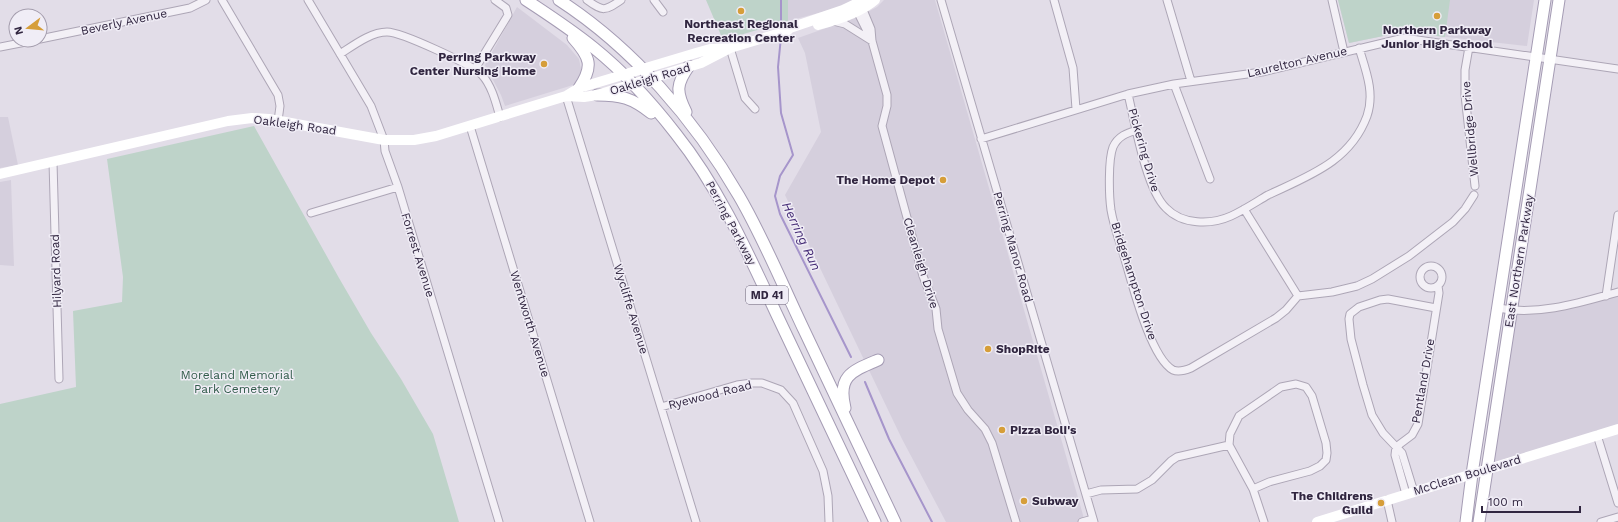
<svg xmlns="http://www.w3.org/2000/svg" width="1618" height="522" viewBox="0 0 1618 522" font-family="'Work Sans',sans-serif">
  <rect width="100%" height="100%" fill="#e2dde8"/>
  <path fill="#d5cfdd" d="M788 0H854L845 6 788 21Z
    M884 0H935L1085 522H946L902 439 785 195 821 132 805 53 798 38 860 16 877 7Z
    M1338 0H1534L1527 46 1403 32 1349 43Z
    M517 7 567 45 579 59 582 74 580 80 573 85 505 106 501 95 485 65Z
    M0 117H8L18 165 0 168Z
    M11 180 14 266 0 265V182Z
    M1618 291V427L1481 470 1505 309 1555 307Z"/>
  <path fill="#bed3c9" d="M706 0H788V21L723 40Z
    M1338 0H1450L1445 37 1403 32 1349 43Z
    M254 126 339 278 371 333 401 379 433 434 459 522H0V404L76 387 73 311 122 302 123 277 107 159Z"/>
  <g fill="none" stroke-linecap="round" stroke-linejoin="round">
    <path stroke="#a695cb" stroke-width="2" d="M781 29V0
      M781 37 778 67 781 113 793 155 780 176 775 196 780 214 851 357
      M865 382 889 439 932 522"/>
    <g stroke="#ada6b6" stroke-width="9">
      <path id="street" d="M222 0 278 95 280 106 278 121
        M308 0 371 106 384 140 385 151 398 187 499 522
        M587 0C603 12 605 11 621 0
        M654 0 663 12
        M941 0 1094 522
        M1054 0 1073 68 1076 109
        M1167 0 1191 81
        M1332 0 1344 52
        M861 5 871 29 872 41 887 95V106L882 126 923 276 936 309 938 329 957 393 968 410 985 429 992 443 1016 522
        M855 7 870 37
        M833 21 845 24 872 41
        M40 39 190 8 206 0
        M0 47 36 40
        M1469 47 1465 70V95L1475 186
        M730 48 745 98 755 109
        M340 54C354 45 371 32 387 32 401 32 473 65 482 75 492 86 496 103 500 117
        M475 69 508 15 506 8 495 0
        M1174 84 1210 179
        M1128 94C1135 123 1146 189 1166 208 1182 225 1211 225 1231 216 1244 210 1256 202 1268 195 1308 176 1350 162 1367 116 1375 93 1366 71 1359 48
        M566 96 696 522
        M470 126 590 522
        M1137 130C1127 133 1118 136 1113 147 1108 160 1109 196 1111 210 1114 228 1121 245 1126 263 1133 287 1151 358 1173 370 1178 372 1186 370 1191 368L1276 318 1286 310 1298 296 1332 292 1357 286 1372 279 1409 256 1453 222 1465 209 1474 195
        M981 139 1128 94 1174 84 1262 72 1404 38 1618 69
        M53 162 59 379
        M1244 209 1298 296
        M311 213 398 187
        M1420 277a11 11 0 1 1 22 0a11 11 0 1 1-22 0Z
        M1606 296 1618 215
        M1498 308C1538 316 1579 303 1618 292
        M661 407 737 385 752 383H762L781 390 793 403 823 471 828 496 829 522
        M1597 435 1618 503
        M1253 489 1269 482 1310 471 1320 466 1326 460 1327 453 1326 443 1312 396 1306 387 1296 384 1281 387 1239 416 1230 434 1229 445 1253 489 1264 522
        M1414 492 1402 453 1383 433 1372 415 1363 385 1351 339 1349 319 1350 314 1359 307 1380 300 1388 299 1436 308
        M1086 494 1101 490 1137 489 1152 480 1171 461 1177 457 1229 445
        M1406 494 1395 455 1396 447 1412 435 1418 424 1439 293 1438 286
        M1387 500 1392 522
        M1082 522 1093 519
        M1601 522 1618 517"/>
    </g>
    <g stroke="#a59cb4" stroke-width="13">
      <path id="primary" d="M526 0C549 15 573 31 594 48 625 73 652 103 676 134 719 188 747 251 776 313 809 383 842 452 875 522
        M559 0C633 48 695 120 739 196 764 239 783 286 804 330 834 394 865 458 895 522
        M573 38C590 57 594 66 579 88
        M597 95C621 95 632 98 651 113
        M686 112C676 92 676 84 689 66
        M845 408C837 376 852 371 878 360
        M1466 522 1472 474 1545 0
        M1479 522 1559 0"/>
    </g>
    <use href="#street" stroke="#f3f0f6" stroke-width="7"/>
    <path stroke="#fff" stroke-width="10" d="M818 25C837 20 860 13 875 0
      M566 96 584 97 597 95 701 63 730 48 787 31 790 28 843 10 864 0
      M0 174 228 121 252 118 269 119 384 140H414L436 136 566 96 579 88 696 53 710 49 730 48
      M1317 522 1618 429"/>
    <use href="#primary" stroke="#fff" stroke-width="11"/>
  </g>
  <g fill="#d69e39" stroke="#f0edf6" stroke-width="1.5">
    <circle cx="741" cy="11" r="4"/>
    <circle cx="1437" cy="16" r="4"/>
    <circle cx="544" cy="64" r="4"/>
    <circle cx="943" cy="180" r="4"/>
    <circle cx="988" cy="349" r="4"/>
    <circle cx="1002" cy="430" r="4"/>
    <circle cx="1024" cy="501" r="4"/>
    <circle cx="1381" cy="503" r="4"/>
  </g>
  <g text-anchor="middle" stroke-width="3" stroke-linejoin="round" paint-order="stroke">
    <rect fill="#f0edf6" stroke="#6a6277" stroke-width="1" x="746" y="286" width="42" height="18" rx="3"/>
    <g font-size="11" font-weight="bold" fill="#312640">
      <text x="767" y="299">MD 41</text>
    </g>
    <g font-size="12" fill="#312640" stroke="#f0edf6">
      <text transform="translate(124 22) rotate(-12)" y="4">Beverly Avenue</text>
      <text transform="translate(1297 62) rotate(-13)" y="4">Laurelton Avenue</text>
      <text transform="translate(650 79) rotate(-17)" y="4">Oakleigh Road</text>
      <text transform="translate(295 125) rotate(8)" y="4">Oakleigh Road</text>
      <text transform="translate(1470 129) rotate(-95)" y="4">Wellbridge Drive</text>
      <text transform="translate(1144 150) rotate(74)" y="4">Pickering Drive</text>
      <text transform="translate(731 223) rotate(62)" y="4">Perring Parkway</text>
      <text transform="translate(1013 247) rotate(74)" y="4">Perring Manor Road</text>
      <text transform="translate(418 255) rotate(73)" y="4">Forrest Avenue</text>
      <text transform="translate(1519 261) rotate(-81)" y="4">East Northern Parkway</text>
      <text transform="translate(921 263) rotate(73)" y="4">Cleanleigh Drive</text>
      <text transform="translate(56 271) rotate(-92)" y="4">Hilyard Road</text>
      <text transform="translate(1134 281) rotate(72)" y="4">Bridgehampton Drive</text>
      <text transform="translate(631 309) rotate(73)" y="4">Wycliffe Avenue</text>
      <text transform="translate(530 324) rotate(73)" y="4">Wentworth Avenue</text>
      <text transform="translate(1423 381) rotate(-80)" y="4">Pentland Drive</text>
      <text transform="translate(710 395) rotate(-14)" y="4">Ryewood Road</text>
      <text transform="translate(1467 475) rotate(-17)" y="4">McClean Boulevard</text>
    </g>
    <g font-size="12" font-weight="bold" fill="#312640" stroke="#f0edf6" text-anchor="end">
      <text x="741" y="28" text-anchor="middle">Northeast Regional<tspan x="741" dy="14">Recreation Center</tspan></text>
      <text x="1437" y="34" text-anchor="middle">Northern Parkway<tspan x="1437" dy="14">Junior High School</tspan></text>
      <text x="536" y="61">Perring Parkway<tspan x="536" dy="14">Center Nursing Home</tspan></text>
      <text x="935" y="184">The Home Depot</text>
      <text x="996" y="353" text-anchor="start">ShopRite</text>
      <text x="1010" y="434" text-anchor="start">Pizza Boli's</text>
      <text x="1373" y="500">The Childrens<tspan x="1373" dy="14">Guild</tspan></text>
      <text x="1032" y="505" text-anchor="start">Subway</text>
    </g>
    <g font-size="12" fill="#325c4b" stroke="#f0edf6">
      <text x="237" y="379">Moreland Memorial<tspan x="237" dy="14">Park Cemetery</tspan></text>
    </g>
    <g font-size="13" font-style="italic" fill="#462d76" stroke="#f0edf6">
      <text transform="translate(802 236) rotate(65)" y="5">Herring Run</text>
    </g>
  </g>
  <g transform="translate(28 28) rotate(254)"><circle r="19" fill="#f0edf6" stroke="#a49dad"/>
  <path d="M0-3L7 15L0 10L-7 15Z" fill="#d69e39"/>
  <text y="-6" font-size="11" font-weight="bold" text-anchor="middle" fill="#312640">N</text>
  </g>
  <path d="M1482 506v6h98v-6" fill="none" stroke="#312640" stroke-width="2"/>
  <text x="1488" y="506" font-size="12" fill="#312640" stroke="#f0edf6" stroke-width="3" paint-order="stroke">100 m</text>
</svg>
